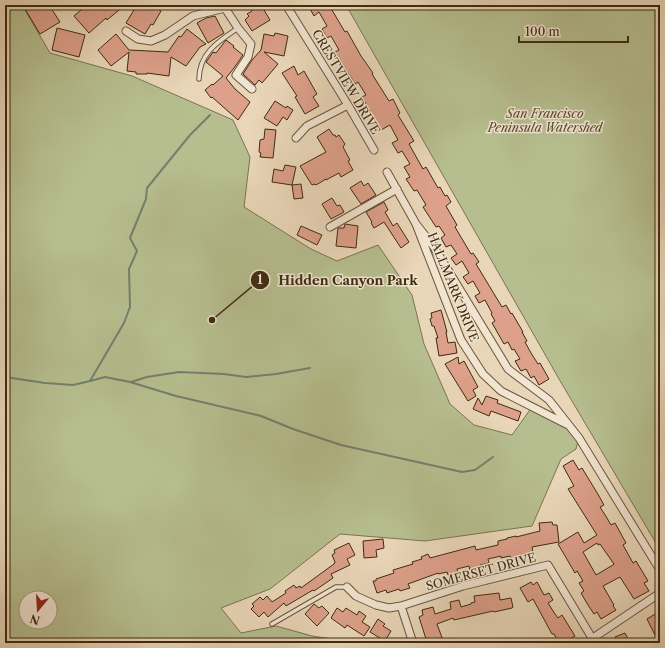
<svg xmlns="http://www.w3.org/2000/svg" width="665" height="648" viewBox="0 0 665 648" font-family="'Libre Caslon Text',serif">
  <rect width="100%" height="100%" fill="#e9d6b8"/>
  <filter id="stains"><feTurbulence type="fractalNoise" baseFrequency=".005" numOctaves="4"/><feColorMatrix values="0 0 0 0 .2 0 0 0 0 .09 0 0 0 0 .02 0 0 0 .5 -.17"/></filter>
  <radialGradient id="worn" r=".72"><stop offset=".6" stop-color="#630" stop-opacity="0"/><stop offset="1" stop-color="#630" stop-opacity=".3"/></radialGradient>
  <path fill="#b6be8f" stroke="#7a7450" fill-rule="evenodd" d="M5 5H22L50 53 132 76 233 120 250 157 244 207 311 249 337 261 378 245 412 295 424 344 450 404 474 425 512 435 532 407 568 424 579 438 576 449 561 459 532 526 425 541 340 534 270 589 221 608 241 633 276 626 312 636 339 640 344 643H5ZM26 598H50V622H26Z
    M346 5H660V550L559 379Z"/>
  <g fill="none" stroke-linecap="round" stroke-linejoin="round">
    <path stroke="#73806e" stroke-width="2" d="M5 377 45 383 73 385 90 381 124 323 130 307 129 269 137 251 130 238 146 199 147 188 190 135 210 115
      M90 381 105 377 130 382 176 396 261 416 293 429 341 445 462 472 475 470 493 457
      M131 382 147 377 179 372 224 374 246 377 276 374 310 368"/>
  </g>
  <path fill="#dda08a" stroke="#3e2b10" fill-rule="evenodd" d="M32 5H49L60 22 40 34 25 9Z
    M87 5H125L107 20 106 18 89 33 74 16Z
    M137 5H151L161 11 153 25 151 24 145 34 126 23Z
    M257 5H261L270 20 252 31 245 20 249 16 247 14 252 11 251 9Z
    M308 5H329L345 32 347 31 361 56 373 73 372 74 389 101 393 99 400 113 398 115 414 141 409 144 423 169 426 167 438 188 440 187 445 196 447 195 451 202 446 206 457 225 455 227 471 254 473 253 479 262 476 264 502 307 506 305 511 314 512 313 523 332H522L527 341 525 342 531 353 538 364 540 363 549 379 539 385 534 376 531 378 526 369 521 371 515 361 520 359 514 349 512 350 508 342 504 344 492 323 495 321 491 314 492 313 485 300 479 303 475 296 480 293 473 281 468 284 463 277 469 273 462 261 456 265 451 258 457 254 451 245 446 247 441 238 445 235 439 226 436 227 423 207 426 205 417 190 414 191 406 179 410 177 404 167 410 164 402 151 398 153 392 143 398 140 390 125 381 130 362 97 366 95 358 82 355 84 335 52 339 50 331 36 327 38 322 29 327 26 319 12 314 16Z
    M215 16 224 33 208 43 197 23 206 18Z
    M57 28 85 35 79 57 52 50Z
    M187 29 206 44 200 47 186 66 171 57 169 76 147 73V74H136V72L127 71 129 52 111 66 98 50 116 34 129 50 168 52 179 36 181 37Z
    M275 33 288 36 284 56 264 52 278 64 262 83 259 80 255 85 243 74 252 60 261 50 264 34 274 36Z
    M226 40 234 46 233 47 243 55 234 68 226 78 235 89 250 102 238 120 212 97 211 98 205 90 212 84 213 85 223 76 206 62 213 52 216 53Z
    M294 66 298 75 304 71 317 94 313 97 319 106 305 114 295 97 297 96 282 73Z
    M275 101 286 108 287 106 293 110 287 120 283 117 277 126 264 118Z
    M265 129 276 130 273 158 260 157 261 153 259 152 260 140 264 139Z
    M329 129 333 135H335L336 137 339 135 345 144 343 147 350 160 348 161 353 170 341 177 339 173 326 180V179L316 185 315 184 312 185 300 166 326 152 317 137Z
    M285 165 296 167 292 185 272 182 274 169 283 171Z
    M361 181 364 186 368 183 376 195 361 204 350 188Z
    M301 184 303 198 294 199 292 185Z
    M332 198 337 206 340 205 344 212 331 219 322 204Z
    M384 202 388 210 385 212 393 226 397 223 409 242 401 248 384 222 374 228 371 223 372 222 366 212Z
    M345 224 358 226 356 248 336 246 338 228H344Z
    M301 226 322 235 317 245 297 235Z
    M441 310 447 332H446L448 343 455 342 457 353 439 356 436 338H438L434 326H432L430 319 432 318 431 313Z
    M458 357 459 364 464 361 478 387 473 390 476 396 468 401 445 364Z
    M486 396 498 400 497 403 521 412 518 421 491 411 489 416 473 409 478 398 482 405Z
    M573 460 579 470 582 468 599 496 604 505 600 507 607 518 611 525 615 523 626 543 623 545 633 563 636 561 648 581 644 583 649 591 634 599 620 577 603 586 614 605 613 606 616 610 601 619 597 612 594 614 588 605 581 593 584 591 579 583 583 581 577 571 575 573 558 544 578 532 584 543 597 535 568 489 574 486 563 466ZM597 543 598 545 600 544 614 564 613 565 596 575 583 552Z
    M552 522 553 525H557L559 542 532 547 533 552 520 555 521 558 511 560 510 556 501 558V556L488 559 489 563 480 565V567L470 570 469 566 457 569 458 573 448 575 447 572 438 574V573L408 584 410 588 400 591 399 589 387 593 386 590 377 593 373 581H376V579L394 573 393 570 413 564 412 562 422 559 421 557 428 554 430 558 475 546 476 550 498 545V541L507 539V538L516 536V537L540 531 539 523Z
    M383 539 384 548 376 550 377 557 364 558 363 541Z
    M349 543 355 555 347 559 350 565 331 574 333 578 314 591 313 590 286 606 284 603 268 617 264 612 259 617 251 609 254 606 252 604 260 597 263 600 267 596 272 602 286 593 285 591 294 585 296 588 300 586 301 588 334 564 335 562 332 555 335 553 334 550Z
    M531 582 533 585 537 582 544 595 549 593 553 600 548 603 555 614 558 618 562 615 575 636 570 639 572 643H559L554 634H552L533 599 528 602 520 588Z
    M499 593 500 600 511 598 513 607 512 608 494 612 493 611 454 620 453 618 437 624 444 643H431L429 638 426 639 419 617 423 615 422 610 433 607 435 614 451 609 450 602 459 600 461 607 471 604V603L475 602 474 596Z
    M314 604 319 608 322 606 329 613 317 626 305 614Z
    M337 608 343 612 346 608 357 615 359 611 366 616 362 622 370 627 364 636 347 625 345 628 331 618Z
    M660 611V643H659L647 619Z
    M378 619 385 624 383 626 391 631 385 641 370 632Z
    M625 633 630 643H618L615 637Z"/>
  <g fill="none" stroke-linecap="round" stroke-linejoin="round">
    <g stroke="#69563a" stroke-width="5.5">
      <path id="service" d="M199 79C199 53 219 41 238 28
        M272 624 336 587H347"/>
    </g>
    <g stroke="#69563a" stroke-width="9">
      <path id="minor" d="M286 5 348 105 374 150
        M225 8 238 28 251 44 248 57 236 75 252 89
        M126 31 138 39 151 41 165 35 193 16 225 8 229 5
        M296 138 307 126 348 105
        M387 172 416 224 461 340 483 374 501 391 566 424
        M416 224 434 247 508 369 549 400 579 438 660 570
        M330 227 397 189
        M347 587 356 596 376 605 389 608 401 606 463 586 548 565 595 643
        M401 606 413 643
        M593 638 660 593"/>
    </g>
    <use href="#service" stroke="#f1e4d1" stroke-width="3.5"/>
    <use href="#minor" stroke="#f1e4d1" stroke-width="7"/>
  </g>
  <g text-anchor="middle" stroke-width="3" stroke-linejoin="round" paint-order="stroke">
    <g font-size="12" fill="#3e2b10" stroke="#f1e4d1">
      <text transform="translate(346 82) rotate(59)" y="4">CRESTVIEW DRIVE</text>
      <text transform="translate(453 287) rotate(68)" y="4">HALLMARK DRIVE</text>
      <text transform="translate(481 572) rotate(-15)" y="4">SOMERSET DRIVE</text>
    </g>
    <g font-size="12" font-style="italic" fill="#564829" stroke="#f1e4d1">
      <text x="545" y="118">San Francisco<tspan x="545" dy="14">Peninsula Watershed</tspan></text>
    </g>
  </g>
  <path fill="none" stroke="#3e2b10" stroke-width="1.5" d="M212 320L260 280"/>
  <g fill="#3e2b10" stroke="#f1e4d1" stroke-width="1.5">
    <circle cx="212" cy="320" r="4"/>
    <circle cx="260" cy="280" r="10"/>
  </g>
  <g font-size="12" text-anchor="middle" font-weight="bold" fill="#fff">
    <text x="260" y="284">1</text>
  </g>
  <g font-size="13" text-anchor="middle" font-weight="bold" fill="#3e2b10" stroke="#f1e4d1" stroke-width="3" stroke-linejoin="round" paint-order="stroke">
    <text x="348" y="285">Hidden Canyon Park</text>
  </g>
  <rect width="665" height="648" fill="none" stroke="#e9d6b8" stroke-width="20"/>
  <rect x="6" y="6" width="653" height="636" fill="none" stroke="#3e2b10" stroke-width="2"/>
  <rect x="10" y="10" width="645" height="628" fill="none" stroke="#3e2b10"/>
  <g transform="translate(38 610) rotate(198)"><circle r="19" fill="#f1e4d1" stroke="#a99a84"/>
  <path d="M0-3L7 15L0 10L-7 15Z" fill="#8f2418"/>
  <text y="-6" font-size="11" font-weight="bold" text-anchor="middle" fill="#3e2b10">N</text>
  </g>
  <path d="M519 36v6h109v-6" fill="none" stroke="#3e2b10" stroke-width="2"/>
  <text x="525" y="36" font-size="12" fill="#3e2b10" stroke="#f1e4d1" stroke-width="3" paint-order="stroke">100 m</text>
  <rect width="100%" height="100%" filter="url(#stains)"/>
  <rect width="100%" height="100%" fill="url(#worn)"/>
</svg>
